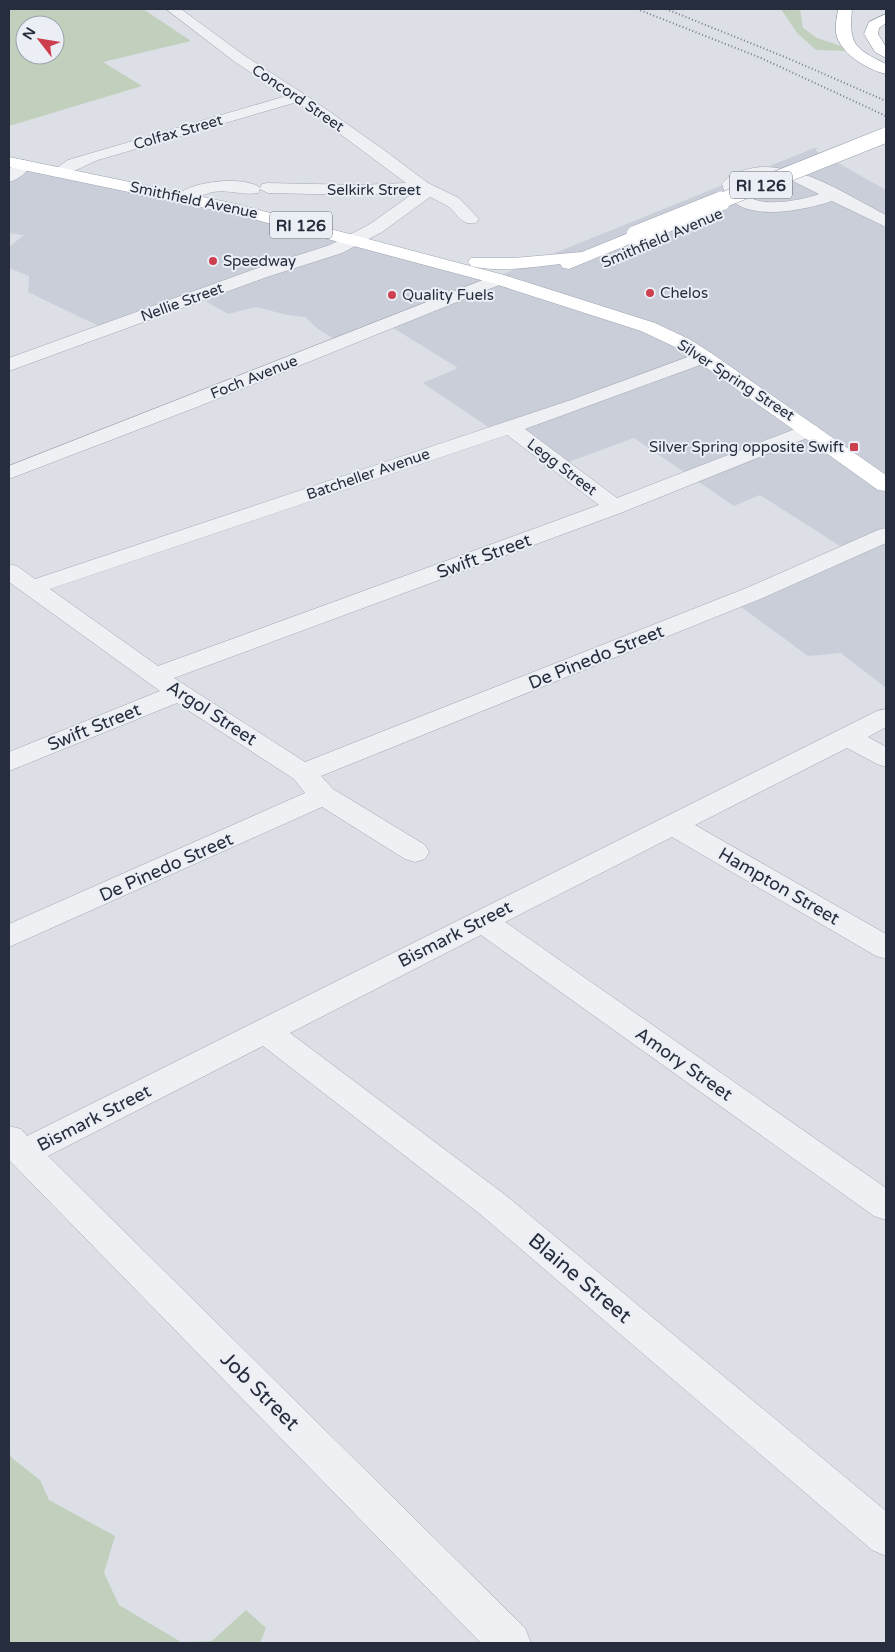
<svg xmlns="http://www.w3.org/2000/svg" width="895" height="1652" viewBox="0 0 895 1652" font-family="'Varela Round',sans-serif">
  <rect width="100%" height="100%" fill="#dcdfe6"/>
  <path fill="#caced8" d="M814 148H819L815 150 886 190V688L841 653 808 656 737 604 848 551 760 495 734 506 634 438 549 469 544 467 542 451 502 429H491L423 383 458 368 390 326 341 343 318 329 305 317 287 315 256 307 228 314 202 299 109 331 28 292 29 276 9 268V247L24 235 9 233V165L158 191 491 279Z"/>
  <path fill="#c1d0bd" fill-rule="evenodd" d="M9 9H143L191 41 103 62 142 86 9 126ZM25 25H55V55H25Z
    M781 9H800L803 28 817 38 850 49V51L816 50 797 33Z
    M9 1453 12 1458 40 1480 49 1500 115 1536 104 1573 119 1605 181 1642 212 1641 246 1610 266 1628 260 1643H9Z"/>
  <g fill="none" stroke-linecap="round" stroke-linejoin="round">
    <g stroke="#a2a6b0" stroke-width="1">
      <path id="minor" d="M166 9H181L245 56 310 98 384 150 428 183 459 198 479 219 476 223C462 226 458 215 449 207 443 203 436 200 430 197L382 232 342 253 267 277 9 371V358L255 269 330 245 370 224 415 192 358 195 268 193 260 189 258 193C244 196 228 189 213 192 201 194 191 204 178 201L176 197C186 181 246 175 260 188L262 184 268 183 358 185 406 183 297 102 98 160C85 165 64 178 53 176L51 172 68 160 286 96 235 62Z
        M24 160 30 162 32 165C27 172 18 180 9 182V169L18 162Z
        M760 167C806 166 847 195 886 215V227L832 201C802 211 733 226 722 184 730 172 747 169 760 167ZM769 176 789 179 819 194C799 201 748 212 739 185L751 179Z
        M498 274 504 275 507 279 504 283 197 407 9 479V466Z
        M704 351 711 353 714 357 711 361 525 429 617 498 803 426 810 424 817 426 820 430 817 434 623 512 174 678 305 762 749 587 878 530 886 528V543L765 597 321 776 333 789 425 845 429 852 425 859 415 862 405 859 322 807 9 947V924L305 793 294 779 177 703 9 771V752L160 691 9 582V564L17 566 35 579 571 400ZM507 435 599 505 158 666 50 589Z
        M886 709V727L868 737 886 747V767L877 764 847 748 695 825 886 934V959L876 956 672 837 505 922 886 1188V1220L874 1216 481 935 290 1033 504 1194 886 1511V1556L872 1550 480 1214 263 1046 48 1156 525 1628 531 1643H481L9 1160V1126L21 1129 27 1136 877 711Z"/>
    </g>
    <g stroke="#9ba3b2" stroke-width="1">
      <path id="major" d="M9 157 236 204 504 275 655 323 689 339 711 353 886 475V491L878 490 697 361 675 347 641 331 492 283 234 214 9 167Z
        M636 230 642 231 645 235 642 239 569 269 563 268 560 264C532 267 499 273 471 266L468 262 471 258H514L582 252Z"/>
    </g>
    <g stroke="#838c9c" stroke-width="1">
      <path id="highway" d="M838 9H852C849 45 854 48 886 64V74C868 70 843 55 837 37 834 28 837 18 838 9Z
        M886 14V23L879 28 878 34 886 47V58L875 52 864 34 869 22Z"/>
    </g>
    <use href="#minor" fill="#eef0f4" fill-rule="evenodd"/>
    <use href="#major" fill="#fff" fill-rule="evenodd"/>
    <use href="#highway" fill="#fff" fill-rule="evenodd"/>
    <path stroke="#757e8f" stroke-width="2" stroke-dasharray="1 2.5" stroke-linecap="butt" d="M637 9 761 58 886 116
      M666 9 785 57 886 101"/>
    <g stroke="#9ba3b2" stroke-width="16" stroke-linecap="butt">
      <path id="major-bridge-far1" d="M718 202 886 135"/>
    </g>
    <g stroke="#9ba3b2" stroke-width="20" stroke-linecap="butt">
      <path id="major-bridge" d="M636 235 721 201"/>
    </g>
    <use href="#major-bridge-far1" stroke="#fff" stroke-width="15"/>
    <use href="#major-bridge" stroke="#fff" stroke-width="19"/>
  </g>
  <g fill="#cd3e4f" stroke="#ebeef4" stroke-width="2">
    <circle cx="213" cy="261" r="5"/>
    <circle cx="650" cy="293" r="5"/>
    <circle cx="392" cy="295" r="5"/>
    <rect x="849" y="442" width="10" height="10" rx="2.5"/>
  </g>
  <g text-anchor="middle" stroke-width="4" stroke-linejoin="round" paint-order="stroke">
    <g font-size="15" fill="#262d3c" stroke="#ebeef4">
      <text transform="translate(298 98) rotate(34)" y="5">Concord Street</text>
      <text transform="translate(178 132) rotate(-16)" y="5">Colfax Street</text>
      <text x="374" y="195">Selkirk Street</text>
      <text transform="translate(194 200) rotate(12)" y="5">Smithfield Avenue</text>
      <text transform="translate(662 238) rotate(-23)" y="5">Smithfield Avenue</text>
      <text transform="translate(182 302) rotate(-20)" y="5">Nellie Street</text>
      <text transform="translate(254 377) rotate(-22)" y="5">Foch Avenue</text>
      <text transform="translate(736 380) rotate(33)" y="5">Silver Spring Street</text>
      <text transform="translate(562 467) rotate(37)" y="5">Legg Street</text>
      <text transform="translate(368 474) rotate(-19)" y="5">Batcheller Avenue</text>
    </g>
    <g font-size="15" fill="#262d3c" stroke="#ebeef4" text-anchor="start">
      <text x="223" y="266">Speedway</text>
      <text x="660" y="298">Chelos</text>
      <text x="402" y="300">Quality Fuels</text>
      <text x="844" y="452" text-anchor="end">Silver Spring opposite Swift</text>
    </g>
    <g fill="#ebeef4" stroke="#616773" stroke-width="1">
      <rect x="730" y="171.5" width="62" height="27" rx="4"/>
      <rect x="270" y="211.5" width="62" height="27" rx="4"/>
    </g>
    <g font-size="16" font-weight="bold" fill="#262d3c">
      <text x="761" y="191">RI 126</text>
      <text x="301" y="231">RI 126</text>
    </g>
    <g font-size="18" fill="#262d3c" stroke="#ebeef4">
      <text transform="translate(484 556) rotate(-20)" y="6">Swift Street</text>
      <text transform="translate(596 657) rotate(-22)" y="6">De Pinedo Street</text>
      <text transform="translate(212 713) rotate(33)" y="6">Argol Street</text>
      <text transform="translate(94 727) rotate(-22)" y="6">Swift Street</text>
      <text transform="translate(166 867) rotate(-24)" y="6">De Pinedo Street</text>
      <text transform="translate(779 886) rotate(30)" y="6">Hampton Street</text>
      <text transform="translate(455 934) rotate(-27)" y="6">Bismark Street</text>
      <text transform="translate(684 1064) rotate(35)" y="6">Amory Street</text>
      <text transform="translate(94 1118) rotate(-27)" y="6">Bismark Street</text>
    </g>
    <g font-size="21" fill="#262d3c" stroke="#ebeef4">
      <text transform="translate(580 1278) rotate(40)" y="7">Blaine Street</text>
      <text transform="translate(260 1391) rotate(45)" y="7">Job Street</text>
    </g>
  </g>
  <rect width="895" height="1652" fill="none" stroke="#262d3c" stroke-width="20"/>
  <g transform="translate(40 40) rotate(301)"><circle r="24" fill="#ebeef4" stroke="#9ca1aa"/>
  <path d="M0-4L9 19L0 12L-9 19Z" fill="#cd3e4f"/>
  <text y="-8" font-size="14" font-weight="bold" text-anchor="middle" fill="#262d3c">N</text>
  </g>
</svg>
